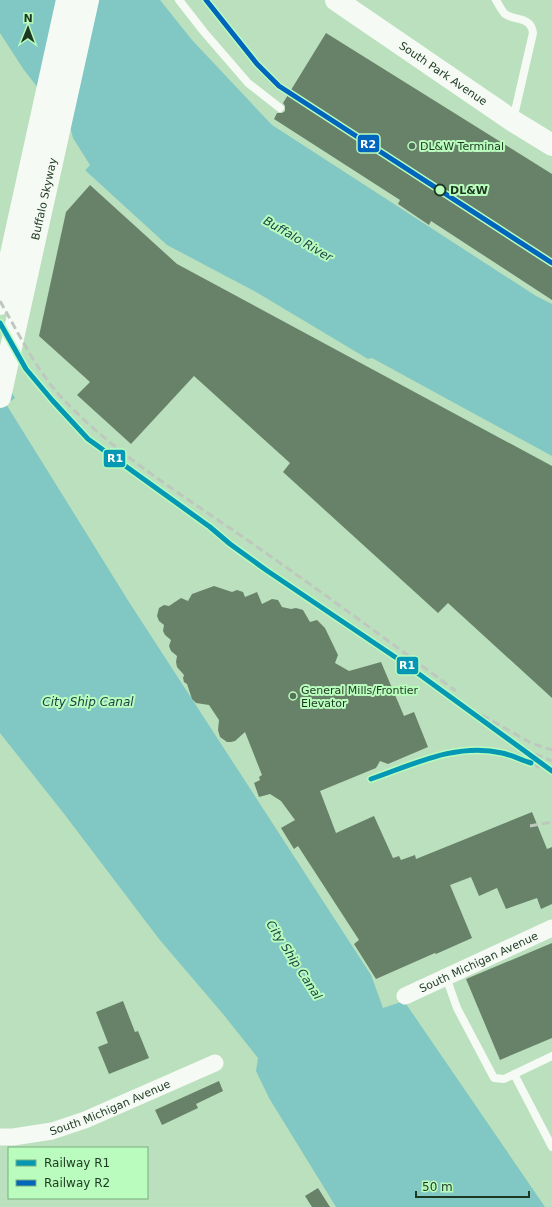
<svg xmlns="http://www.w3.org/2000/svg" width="552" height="1207" viewBox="0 0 552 1207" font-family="'DejaVu Sans',sans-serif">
  <rect width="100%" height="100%" fill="#bbe0bd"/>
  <path fill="#81c7c3" d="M0 0H160L192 40 272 125 536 296 552 304V456L372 358 368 359 256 292 167 245 86 171 0 59Z
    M0 374 15 398 6 404 129 602 371 975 383 1008 404 1001 545 1207H336L269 1098 256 1071 258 1058 223 1014 159 939 65 815 0 733Z"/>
  <path fill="#bbe0bd" d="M0 33 24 70 71 130 73 138 90 165 84 172 0 63Z"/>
  <path fill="#68826a" d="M326 33 552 174V300L431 221 429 225 398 204 400 200 274 119 277 113H282L285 111V106L283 103Z
    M90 185 177 264 552 466V698L448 603 438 613 283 472 290 463 194 376 131 444 77 395 90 382 39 336 66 212Z
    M214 586 232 592 237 590 243 592 245 597 257 592 262 604 272 599 278 600 282 607 291 609 296 608 303 610 310 622 317 620 325 628 338 655 335 663 349 671 381 662 404 716 414 712 428 747 388 764 380 761 376 768 320 791 336 833 374 816 393 858 399 856 401 860 415 855 416 859 532 812 547 849 552 847V904L541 909 537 898 506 909 497 888 479 896 471 877 450 885 472 938 436 954 435 953 376 979 354 944 359 940 298 846 294 849 281 828 295 820 281 801 270 794 259 797 254 783 260 780 259 777 262 775 245 732 235 741 231 742H227L220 737 218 730 219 720 209 705 196 703 192 699 187 684 184 682 183 678 184 675 177 667 176 662 177 656 171 651 169 646 171 640 165 635 163 631 164 625 159 621 157 616 159 608 164 605 169 606 181 598 188 601 192 594Z
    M552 943V1038L500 1060 466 979Z
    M123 1001 135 1032 138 1031 149 1058 109 1074 98 1047 108 1043 96 1012Z
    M219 1081 223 1091 196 1104 198 1108 162 1125 155 1110Z
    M318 1188 330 1207H312L305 1196Z"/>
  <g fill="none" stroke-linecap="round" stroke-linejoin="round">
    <path stroke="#f5faf5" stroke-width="8" d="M179 0 204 32 248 83 280 108
      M496 0C499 5 501 10 505 14 515 21 531 16 533 33L513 120
      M446 977 457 1008 494 1078 504 1079 552 1056
      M514 1074 552 1147"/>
    <g stroke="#f5faf5" stroke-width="17">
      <path id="s1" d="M405 996 552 928"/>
      <path id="s2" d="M0 1137H13L52 1131 85 1120 215 1063"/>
    </g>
    <path stroke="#f5faf5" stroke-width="22" id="s3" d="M336 0 513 121 552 145"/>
    <g stroke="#f5faf5" stroke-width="22">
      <path d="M0 304 67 0"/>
      <path id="s4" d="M0 397 88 0"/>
    </g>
    <path stroke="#bec8bf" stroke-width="3" stroke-dasharray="8 4" stroke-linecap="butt" d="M0 301C19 334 36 370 62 398 115 454 181 494 243 537 315 587 386 639 456 691
      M0 323 26 369 52 400 88 439 210 527 230 544 266 570 401 661 552 771
      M482 715 531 743 552 750
      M535 754 552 761
      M371 779 442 754 468 750 501 753 535 765 542 769
      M530 826 552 822"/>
    <g stroke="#b9fcbd" stroke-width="8">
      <path id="rail-1" d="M0 323 26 369 52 400 88 439 210 527 230 544 266 570 401 661 552 771
        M371 779C412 765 457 742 502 753 512 755 521 760 531 763"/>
    </g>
    <g stroke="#b9fcbd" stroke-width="8">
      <path id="rail-2" d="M206 0 257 64 279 86 552 263"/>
    </g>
    <use href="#rail-1" stroke="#0498b4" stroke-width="5"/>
    <use href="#rail-2" stroke="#0065bd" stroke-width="5"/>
  </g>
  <g fill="#557358" stroke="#b9fcbd" stroke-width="1.5">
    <circle cx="412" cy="146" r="4"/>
    <circle cx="293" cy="696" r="4"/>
  </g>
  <circle fill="#b9fcbd" stroke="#1e3921" stroke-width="2" cx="440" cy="190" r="5.5"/>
  <g text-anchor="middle" stroke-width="4" stroke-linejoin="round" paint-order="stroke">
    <g font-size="11" fill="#1e3921" stroke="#b9fcbd">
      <text dy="4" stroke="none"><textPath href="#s3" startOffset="130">South Park Avenue</textPath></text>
      <text dy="4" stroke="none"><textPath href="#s4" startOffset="203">Buffalo Skyway</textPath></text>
      <text dy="4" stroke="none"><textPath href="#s1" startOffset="81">South Michigan Avenue</textPath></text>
      <text dy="4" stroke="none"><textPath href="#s2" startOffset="115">South Michigan Avenue</textPath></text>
    </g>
    <g font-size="11" fill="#1e3921" stroke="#b9fcbd" text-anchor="start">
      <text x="420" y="150">DL&amp;W Terminal</text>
      <text x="301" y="694">General Mills/Frontier<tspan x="301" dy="13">Elevator</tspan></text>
    </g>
    <g font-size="11" font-weight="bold" fill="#1e3921" stroke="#b9fcbd" text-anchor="start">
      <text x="450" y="194">DL&amp;W</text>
    </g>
    <g font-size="12" font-style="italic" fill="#1b4348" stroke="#b9fcbd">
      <text transform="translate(298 239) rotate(30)" y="4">Buffalo River</text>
      <text x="88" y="706">City Ship Canal</text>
      <text transform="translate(294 960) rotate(57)" y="4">City Ship Canal</text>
    </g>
  </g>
  <g stroke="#b9fcbd" stroke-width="1.5">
    <rect x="357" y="134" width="23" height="19" rx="4" fill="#0065bd"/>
    <rect x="103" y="449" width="23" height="19" rx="4" fill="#0498b4"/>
    <rect x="396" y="656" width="23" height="19" rx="4" fill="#0498b4"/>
  </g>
  <g font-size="11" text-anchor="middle" font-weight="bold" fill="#fff">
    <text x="368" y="148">R2</text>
    <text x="115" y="462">R1</text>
    <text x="407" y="669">R1</text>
  </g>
  <rect x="8" y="1147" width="140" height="52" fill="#b9fcbd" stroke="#7bae7f"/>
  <rect x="16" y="1160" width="20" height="6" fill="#0498b4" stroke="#7bae7f"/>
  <text x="44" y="1167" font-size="12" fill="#1e3921">Railway R1</text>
  <rect x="16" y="1180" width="20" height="6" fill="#0065bd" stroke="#7bae7f"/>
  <text x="44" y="1187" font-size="12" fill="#1e3921">Railway R2</text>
  <g transform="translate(28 28) rotate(1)" stroke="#b9fcbd" stroke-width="3" paint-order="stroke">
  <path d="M0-3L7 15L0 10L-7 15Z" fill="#1e3921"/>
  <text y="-6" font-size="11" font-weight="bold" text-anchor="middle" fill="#1e3921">N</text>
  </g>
  <path d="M416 1191v6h113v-6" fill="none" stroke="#1e3921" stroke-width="2"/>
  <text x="422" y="1191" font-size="12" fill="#1e3921" stroke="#b9fcbd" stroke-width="3" paint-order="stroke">50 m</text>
</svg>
